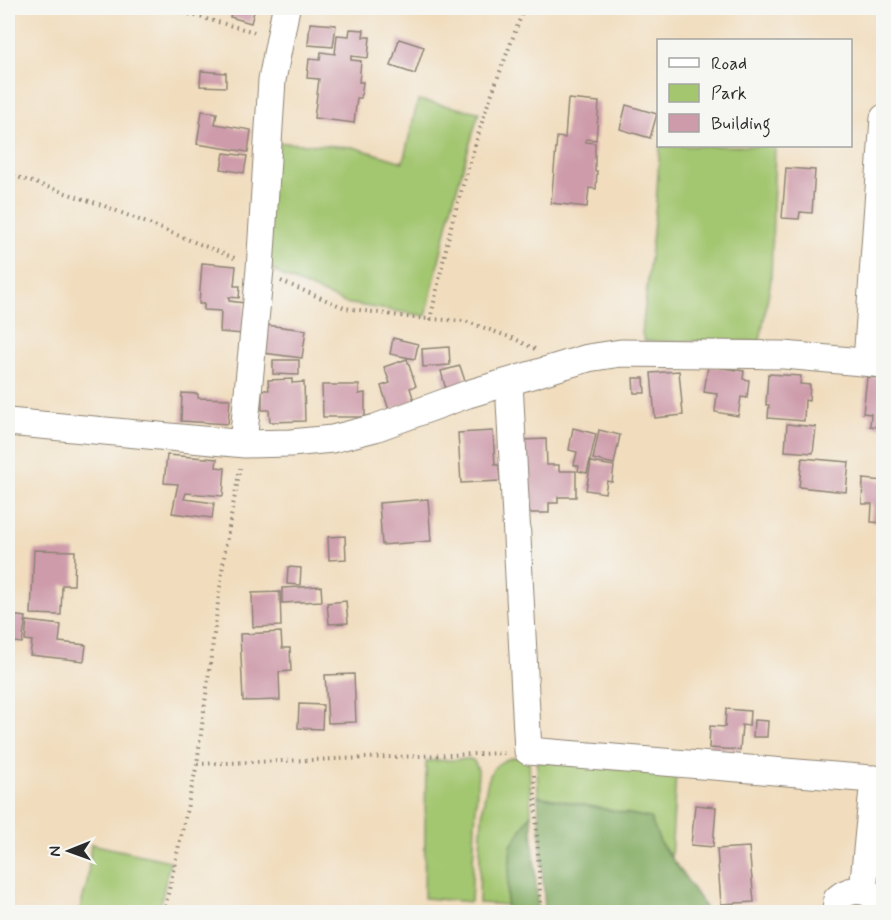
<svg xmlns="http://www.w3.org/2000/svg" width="891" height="920" viewBox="0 0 891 920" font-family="Mynerve,sans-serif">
  <rect width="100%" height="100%" fill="#f6f6f2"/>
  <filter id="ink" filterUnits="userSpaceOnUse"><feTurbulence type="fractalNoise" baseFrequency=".0167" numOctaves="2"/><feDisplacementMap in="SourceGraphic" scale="12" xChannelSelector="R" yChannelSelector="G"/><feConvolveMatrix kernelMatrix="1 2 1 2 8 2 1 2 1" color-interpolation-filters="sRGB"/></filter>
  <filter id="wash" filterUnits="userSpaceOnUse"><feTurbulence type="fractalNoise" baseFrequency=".008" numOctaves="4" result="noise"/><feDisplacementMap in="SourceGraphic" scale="24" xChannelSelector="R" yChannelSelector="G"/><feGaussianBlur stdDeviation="1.35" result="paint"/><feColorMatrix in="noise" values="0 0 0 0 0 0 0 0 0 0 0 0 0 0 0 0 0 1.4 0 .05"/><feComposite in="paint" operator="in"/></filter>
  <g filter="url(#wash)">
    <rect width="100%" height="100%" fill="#f1ddbe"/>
    <path fill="#a3c66f" stroke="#67784d" stroke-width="1.5" d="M418 100 479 112 451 209 426 316 345 303 285 277 265 265 272 142 353 147 403 162Z
      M660 146H775L771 280 760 341H645L642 334 656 203Z
      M529 756 531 814 511 846 506 905 479 903C480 875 478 785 495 767 505 757 516 757 529 756Z
      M470 759 474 761 478 770 471 902 424 898 426 761Z
      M537 761 676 773 671 858 661 844 650 818 538 796Z
      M91 844 170 861 159 912H79L87 883Z"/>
    <path fill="#82ab62" stroke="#566b46" stroke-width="1.5" d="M538 796 650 818 661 844 683 874 708 912H545Z
      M531 814 538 912H506L511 846Z"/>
    <g id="blocks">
      <path fill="#ce9baa" d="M211 8H255L251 23 230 17 231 13Z
        M310 23 336 25 333 47 308 45Z
        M350 29 364 30 363 37H370L368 58 351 56V60L361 61 359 82H363L361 98H357L354 123 314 118 319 79 307 78 309 59 320 60 321 52 335 54 337 35 349 36Z
        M399 39 424 47 415 74 391 66Z
        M201 71 226 73V87L200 86Z
        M568 99 599 102 596 140 586 139V142L595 143V171H597L596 189 589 188 587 207 551 203 557 137 565 138Z
        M626 105 657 114 650 138 620 129Z
        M202 111 217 113 215 124 251 130 248 152 197 144Z
        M224 153 247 156 244 173 221 169Z
        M786 168 815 170 812 213 800 212 799 219 782 218Z
        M202 263 236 266 234 286H240L239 298 229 297V301L245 303 243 334 220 332 221 311 204 310V304H199Z
        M266 325 306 330 302 358 263 353Z
        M393 338 418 344 415 359 390 354Z
        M449 347 450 365 423 367 422 349Z
        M407 359 416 386 410 388 414 401 389 410 381 386 390 383 384 367Z
        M273 360H299V375L273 374Z
        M460 366 466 384 446 390 441 371Z
        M708 366 744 371 743 379 749 380 747 398 741 397 738 416 715 412 717 394 704 392Z
        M679 371 683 415 655 418 651 373Z
        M768 374 801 376 800 384 810 385 809 401 805 400 804 421 768 418 769 405H766Z
        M867 377 880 378 879 384 884 385V428L870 426 871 414 863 413Z
        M633 378H644L645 393H634Z
        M292 379V383L304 382 305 421 270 422 269 410H262V390H269L268 380Z
        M322 385H359V394L365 393V417H323Z
        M182 393 198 394V398L230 399 228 424 181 421Z
        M787 424 816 427 813 453 785 451Z
        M573 428 596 434 587 473 578 471 579 466 574 465 577 452 569 450Z
        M599 430 620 435 614 464 593 459Z
        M493 431 495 465H499L500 481 461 483 458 433Z
        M546 439 547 465H559V471H576V497H558V503H549V513H526L523 440Z
        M167 455 217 459 216 467 225 468 223 496 186 493 184 499 214 503 212 518 172 513 178 484 164 483Z
        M802 458 849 462 846 492 799 487Z
        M591 462 614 466 612 482 607 481 605 493 586 490Z
        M863 479 884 481V523L871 522 872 504H862Z
        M428 499 431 541 382 545 379 503Z
        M345 536 346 559 329 560 328 537Z
        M34 550 75 551 74 585H62L61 615 31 614Z
        M288 567 301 568 300 585 287 584Z
        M321 586 322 601 282 603V588Z
        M280 592 281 626 253 627 252 593Z
        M346 601 348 623 329 624 327 603Z
        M8 615 26 617 22 643 8 641Z
        M27 621 61 625 59 642 86 645 84 661 30 655 32 641 25 640Z
        M281 632 282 648H290L291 671 279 672 280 700 243 701 240 634Z
        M354 674 356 722 328 723 325 675Z
        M299 704 323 705 322 729 298 728Z
        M726 709 750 711 749 726 742 725 740 750 709 748 710 726 725 727Z
        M754 720 768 721 767 737H753Z
        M695 805 716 807 713 847 691 845Z
        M749 847 754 902 721 904 717 849Z"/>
    </g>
  </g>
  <g filter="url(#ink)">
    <use href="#blocks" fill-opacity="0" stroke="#8e8474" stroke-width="1.5"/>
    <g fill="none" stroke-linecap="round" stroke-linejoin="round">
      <g stroke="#8e8474" stroke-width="29">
        <path id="minor" d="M867 362 884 118
          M509 382 528 751 884 780
          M8 422 245 444 291 443 332 439 375 428 468 394 588 358 621 353 784 355 884 364
          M245 444 244 433 260 269 272 80 286 8
          M863 891 874 779
          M836 912 837 899C854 884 877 889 882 912"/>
      </g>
      <path stroke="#8e8474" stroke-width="4" stroke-dasharray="1.5 4.5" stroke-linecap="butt" d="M166 8 258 33
        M872 8 884 17
        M8 174 102 205 237 259
        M281 281 345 308 414 318 465 321 515 339 535 349
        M430 320 452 222 486 109 524 8
        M197 764 505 753
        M534 775 541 912
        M164 912 197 764 225 549 240 468"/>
      <use href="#minor" stroke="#fff" stroke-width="27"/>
    </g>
  </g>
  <rect width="891" height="920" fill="none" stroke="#f6f6f2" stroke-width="30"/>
  <rect x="657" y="39" width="195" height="108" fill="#f6f6f2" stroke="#a5a5a2" stroke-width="1.5"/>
  <rect x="669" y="58" width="30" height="9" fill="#ffffff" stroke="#a5a5a2" stroke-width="1.5"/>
  <text x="711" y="69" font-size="18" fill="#2b2b2b">Road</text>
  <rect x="669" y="84" width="30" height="18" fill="#a3c66f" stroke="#a5a5a2" stroke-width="1.5"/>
  <text x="711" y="99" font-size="18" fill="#2b2b2b">Park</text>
  <rect x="669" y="114" width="30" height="18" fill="#ce9baa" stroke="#a5a5a2" stroke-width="1.5"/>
  <text x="711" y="129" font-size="18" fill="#2b2b2b">Building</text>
  <g transform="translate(69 851) rotate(269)" stroke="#f6f6f2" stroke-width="4.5" paint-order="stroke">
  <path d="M0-4.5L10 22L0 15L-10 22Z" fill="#2b2b2b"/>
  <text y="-9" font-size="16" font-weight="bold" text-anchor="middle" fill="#2b2b2b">N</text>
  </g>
</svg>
